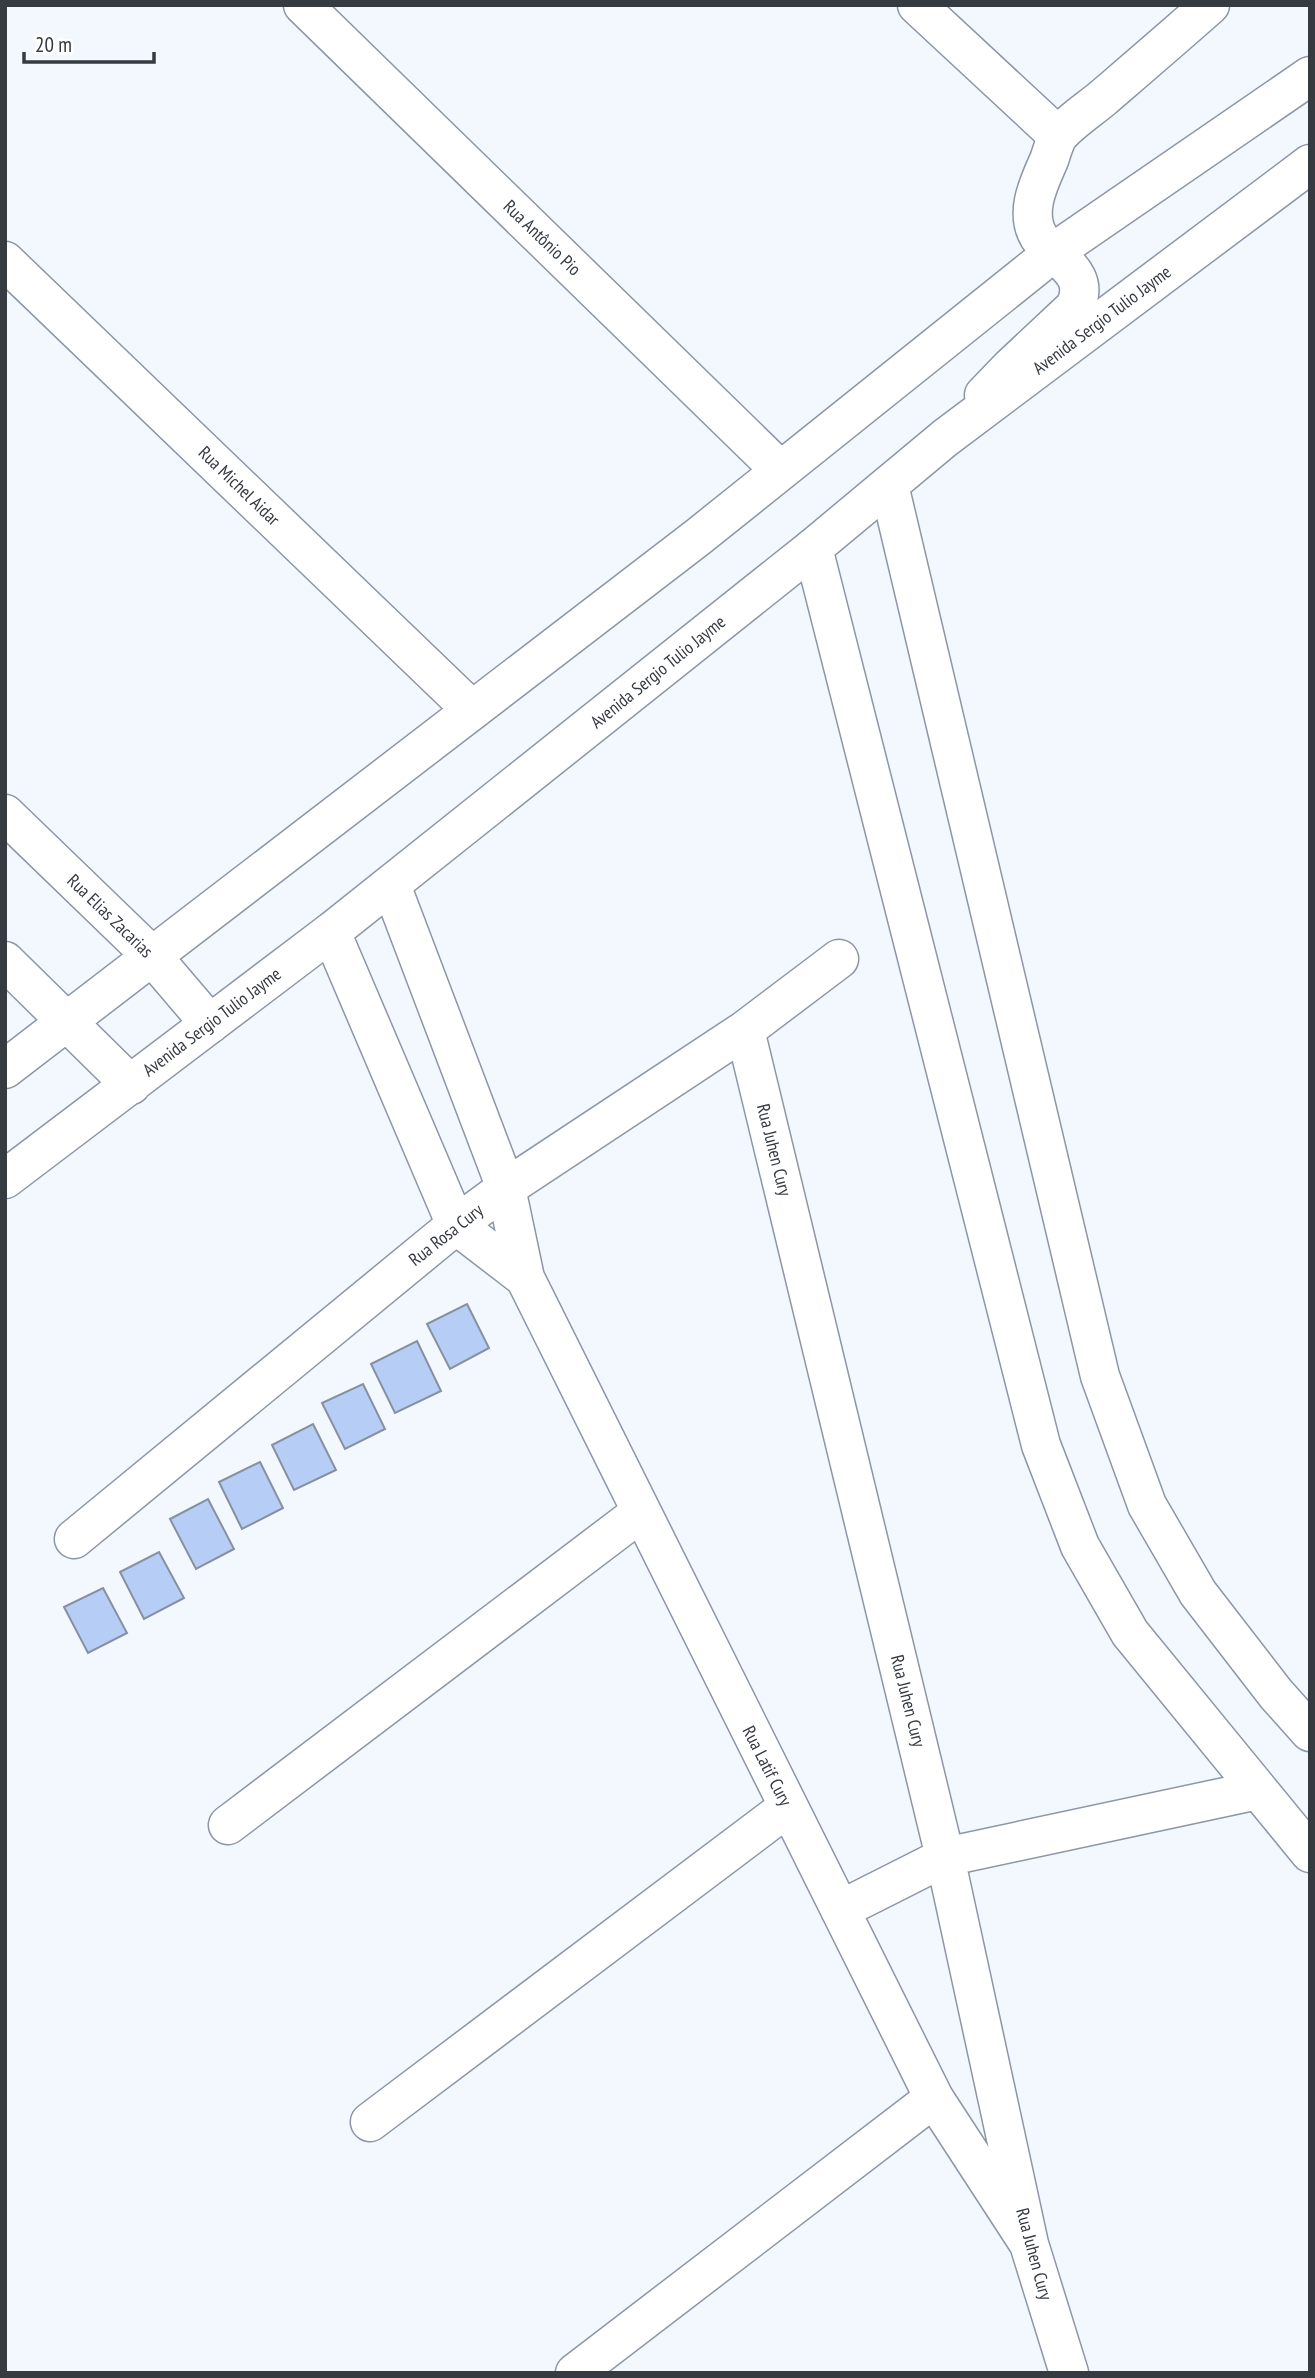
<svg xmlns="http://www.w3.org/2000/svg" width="1315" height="2378" viewBox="0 0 1315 2378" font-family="'PT Sans Narrow',sans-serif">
  <rect width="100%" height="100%" fill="#f3f7fe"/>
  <path fill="#b6cef5" stroke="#8690a0" stroke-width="2" d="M467 1304 489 1348 450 1369 427 1324Z
    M417 1341 441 1391 395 1413 371 1364Z
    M363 1384 385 1429 345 1449 322 1403Z
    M313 1424 336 1470 294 1490 272 1445Z
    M260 1462 283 1508 242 1529 219 1482Z
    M208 1499 234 1549 196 1569 170 1519Z
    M159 1552 184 1598 144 1619 120 1572Z
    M103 1588 127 1633 88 1653 64 1607Z"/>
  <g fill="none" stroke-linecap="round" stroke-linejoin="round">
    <g stroke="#8c96a7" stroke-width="41">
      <path id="street" d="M303 5 780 470
        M917 5 1058 136
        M5 261 472 710
        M984 395 1011 367 1075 307C1092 272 1055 260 1039 237 1024 212 1039 183 1049 160 1052 152 1054 142 1059 135 1071 121 1090 109 1104 97 1140 66 1175 36 1210 5
        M889 485 1100 1376 1147 1505 1198 1593 1276 1694 1310 1732
        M813 548 1041 1445 1080 1546 1130 1633 1310 1853
        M391 885 506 1188 525 1278 934 2098 1029 2244
        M331 932 456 1225 525 1278
        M745 1030 945 1857 1029 2244 1069 2373
        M74 1539 456 1225 506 1188 745 1030 839 959
        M228 1825 640 1513
        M840 1910 945 1857 1258 1790
        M370 2122 788 1807
        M575 2373 934 2098"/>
    </g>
    <g stroke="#8c96a7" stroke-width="41">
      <path id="secondary" d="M5 814 152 956 210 1024
        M5 961 131 1085
        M5 1069 698 537 1054 252 1310 76
        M5 1179 331 932 813 548 945 438 1310 164"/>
    </g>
    <use href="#street" stroke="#fff" stroke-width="38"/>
    <use href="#secondary" stroke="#fff" stroke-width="38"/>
  </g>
  <g text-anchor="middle" stroke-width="7" stroke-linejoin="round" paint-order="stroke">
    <g font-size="18" fill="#363a41" stroke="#fff">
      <text transform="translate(542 238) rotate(44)" y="6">Rua Antônio Pio</text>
      <text transform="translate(1102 320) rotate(-37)" y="6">Avenida Sergio Tulio Jayme</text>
      <text transform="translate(239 486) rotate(44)" y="6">Rua Michel Aidar</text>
      <text transform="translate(658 672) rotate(-39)" y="6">Avenida Sergio Tulio Jayme</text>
      <text transform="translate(110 916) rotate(44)" y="6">Rua Elias Zacarias</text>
      <text transform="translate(212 1022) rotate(-37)" y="6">Avenida Sergio Tulio Jayme</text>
      <text transform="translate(774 1150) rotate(76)" y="6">Rua Juhen Cury</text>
      <text transform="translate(446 1235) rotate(-38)" y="6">Rua Rosa Cury</text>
      <text transform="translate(908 1701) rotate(76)" y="6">Rua Juhen Cury</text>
      <text transform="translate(767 1766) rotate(63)" y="6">Rua Latif Cury</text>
      <text transform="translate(1034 2254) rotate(75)" y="6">Rua Juhen Cury</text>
    </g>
  </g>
  <rect width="1315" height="2378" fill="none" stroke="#363a41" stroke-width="14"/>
  <path d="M24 52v10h130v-10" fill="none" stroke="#363a41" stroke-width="3.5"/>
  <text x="35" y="52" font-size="21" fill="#363a41" stroke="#ffffff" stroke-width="5" paint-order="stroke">20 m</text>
</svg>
